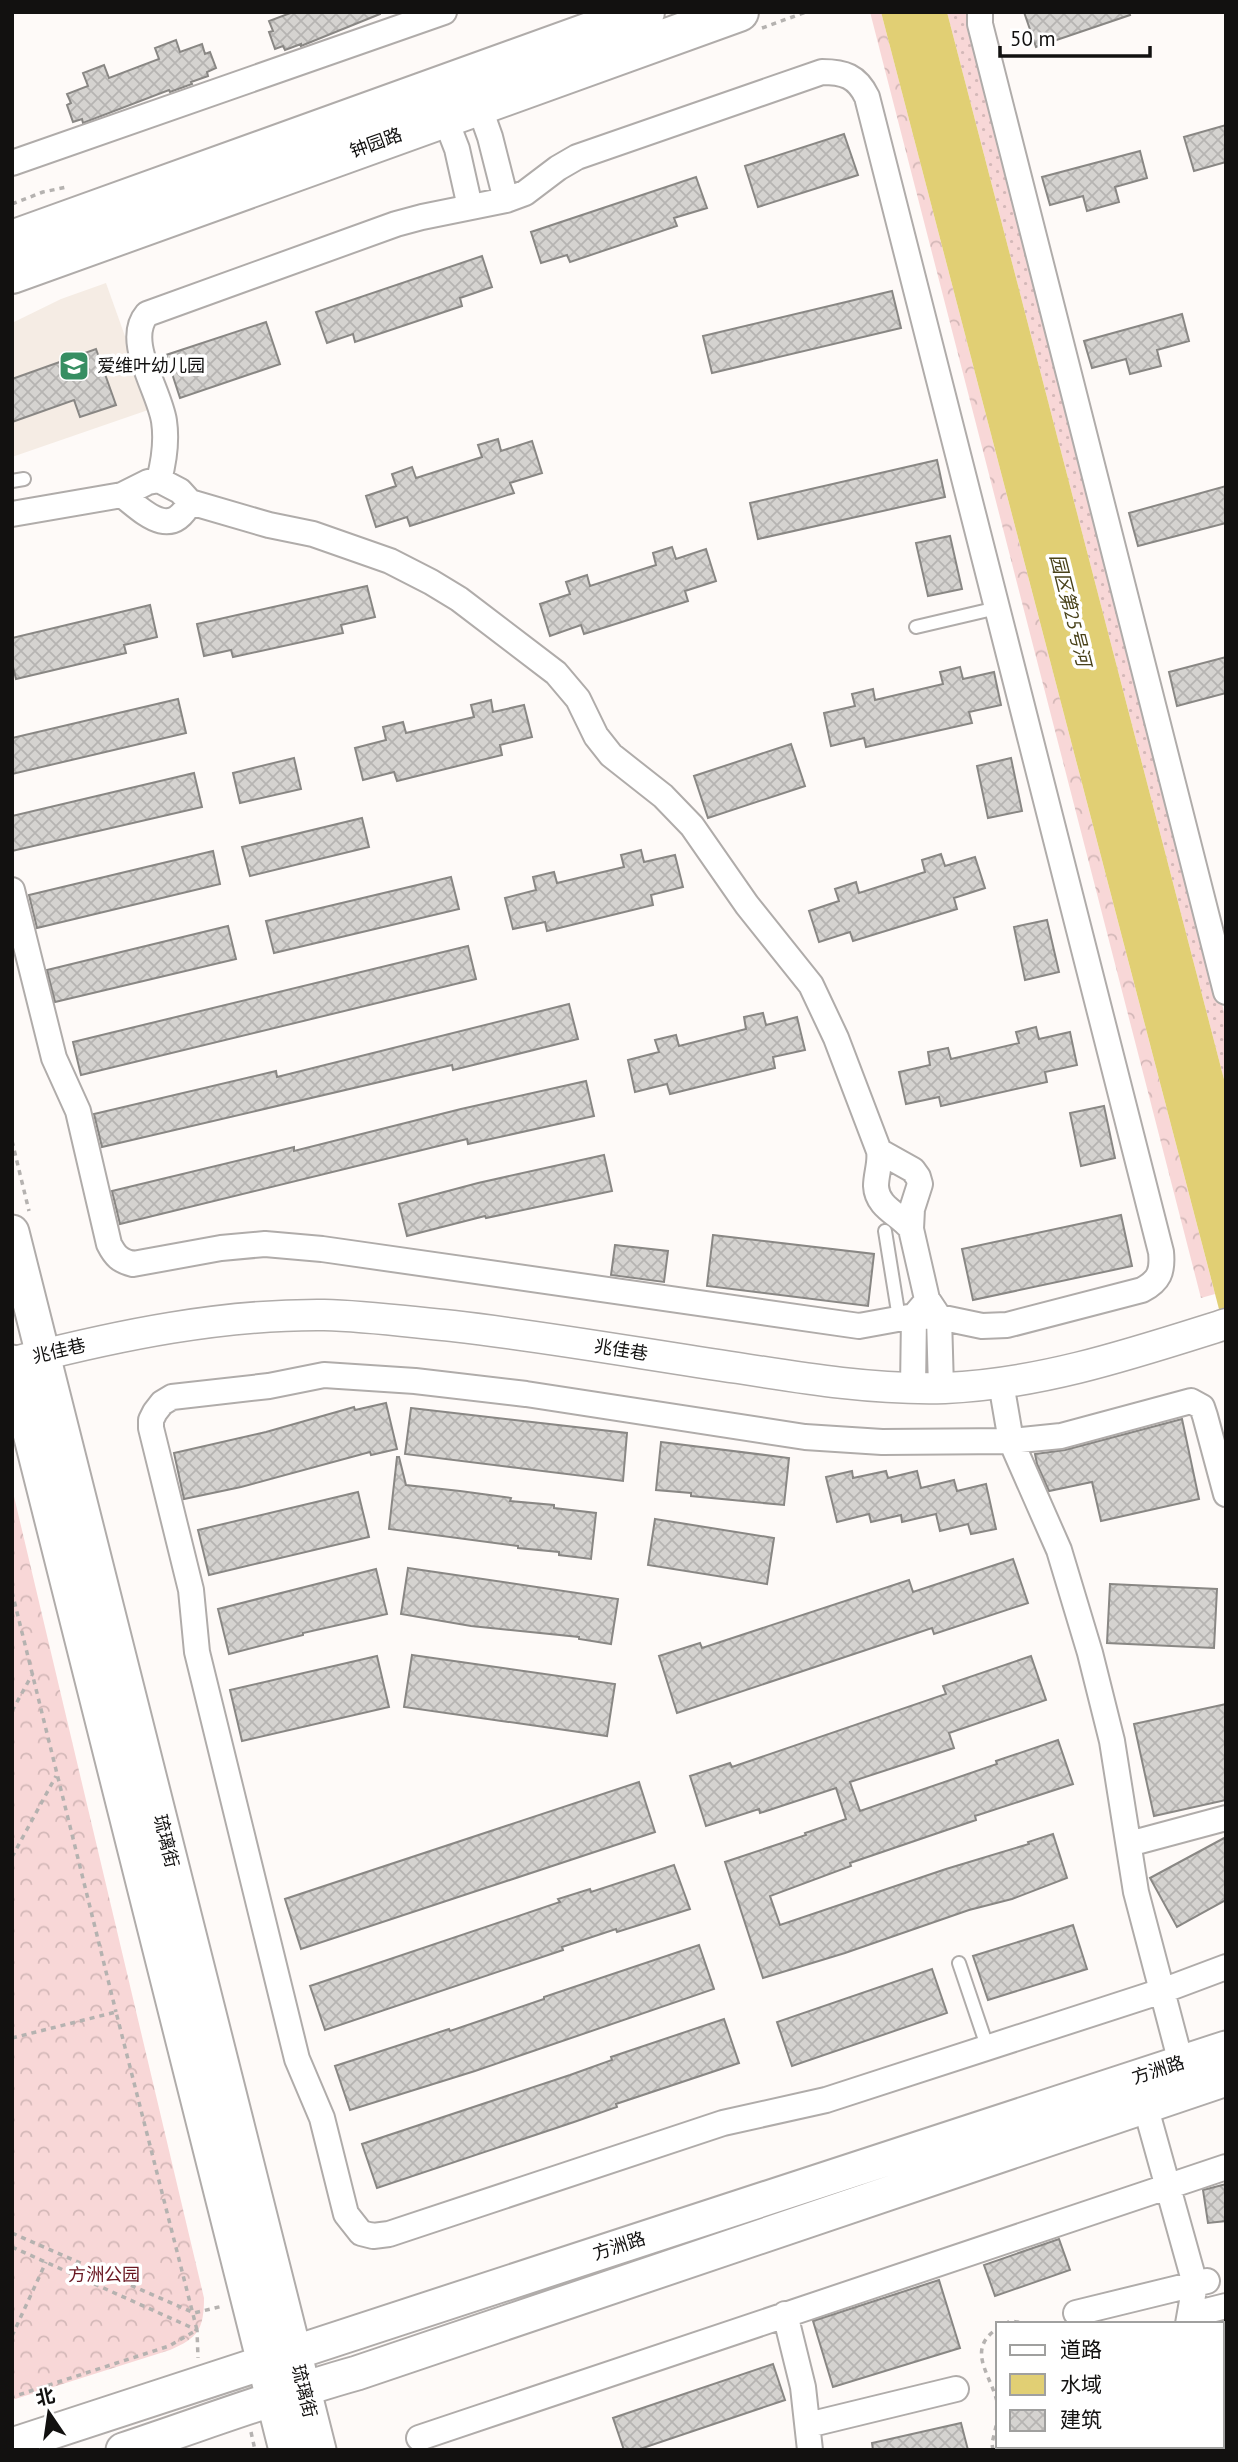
<svg xmlns="http://www.w3.org/2000/svg" width="1238" height="2462" viewBox="0 0 1238 2462" font-family="'PT Sans','Noto Sans SC',sans-serif">
  <defs>
    <pattern id="grass-dots" width="8" height="8" patternUnits="userSpaceOnUse" patternTransform="scale(1.75)"><rect width="8" height="8" fill="#f8d7d7"/><path d="M2 2h.1M6 6h.1" fill="none" stroke="#d4b8b8" stroke-width="1.8" stroke-linecap="round"/></pattern>
    <pattern id="forest-crowns" width="20" height="18" patternUnits="userSpaceOnUse" patternTransform="scale(1.75)"><rect width="20" height="18" fill="#f8d7d7"/><path d="M2 6a3 3 0 1 1 6 0M12 15a3 3 0 1 1 6 0" fill="none" stroke="#d4b8b8"/></pattern>
    <pattern id="building-cross-hatch" width="8" height="8" patternUnits="userSpaceOnUse" patternTransform="scale(1.75)"><rect width="8" height="8" fill="#d5d3d0"/><path d="M0 0l8 8M0 8l8-8" fill="none" stroke="#b6b4b2"/></pattern>
  </defs>
  <rect width="100%" height="100%" fill="#fefaf8"/>
  <path fill="#f5ece4" d="M106 283 151 409 12 457V323L61 299Z"/>
  <path fill="url(#grass-dots)" d="M947 12H968L1226 1020V1087Z"/>
  <path fill="url(#forest-crowns)" d="M870 12H881L1215 1294 1201 1298Z
    M12 1488 204 2298C204 2329 198 2338 170 2350L12 2400Z"/>
  <path fill="#e1cf74" d="M881 12H947L1226 1087V1336Z"/>
  <path fill="url(#building-cross-hatch)" stroke="#898784" stroke-width="2" d="M293 12H380V14L301 46V44L285 50 283 46 275 49 269 32 273 31 269 21Z
    M1024 12H1129L1130 15 1036 47Z
    M176 40 180 52 202 44 205 54 210 52 216 68 207 72 208 76 191 82 192 84 170 92 169 90 83 123 82 119 73 122 67 105 71 103 67 94 88 86 83 73 104 65 109 78 159 59 155 48Z
    M1226 125V162L1194 171 1184 137Z
    M844 134 858 175 758 207 745 166Z
    M1140 151 1147 178 1115 187 1119 202 1087 211 1083 196 1050 205 1042 177Z
    M696 177 707 208 674 218 677 226 570 262 567 255 541 263 531 232Z
    M482 256 492 287 460 298 462 306 355 342 353 334 327 343 316 312Z
    M892 291 901 328 712 373 703 336Z
    M1182 314 1189 341 1157 350 1161 366 1130 374 1126 359 1092 368 1084 341Z
    M266 322 280 364 180 398 166 355Z
    M96 349 116 405 80 417 74 400 12 422V379Z
    M498 439 501 451 532 441 542 473 510 483 514 493 410 526 407 517 376 527 366 496 396 486 392 474 412 467 416 478 482 457 478 445Z
    M937 460 945 497 758 539 750 503Z
    M1226 486V523L1138 546 1129 513Z
    M950 536 962 589 928 596 916 543Z
    M672 547 676 559 706 549 716 581 685 591 688 601 584 634 581 625 550 636 540 604 570 594 566 582 587 575 590 586 656 565 653 553Z
    M367 586 375 617 341 625 343 633 233 657 231 650 204 656 197 624Z
    M150 605 157 637 124 645 126 653 16 679 12 663V638Z
    M1226 657V693L1177 706 1169 672Z
    M960 667 963 679 994 672 1001 705 969 712 972 723 866 747 864 738 831 746 824 713 855 706 852 694 873 689 875 700 943 684 940 672Z
    M178 699 186 733 12 774V738Z
    M491 700 493 712 524 705 532 737 500 745 502 755 397 781 394 772 363 780 355 748 386 740 383 727 403 722 406 733 474 717 471 705Z
    M791 744 805 786 708 818 694 776Z
    M294 758 301 789 240 803 233 773Z
    M1011 758 1022 811 988 818 977 766Z
    M194 773 202 807 12 851V816Z
    M362 818 369 847 250 876 242 847Z
    M641 850 644 862 675 855 683 887 651 895 653 905 547 931 545 922 513 929 505 898 536 890 533 877 554 872 557 883 624 867 621 855Z
    M213 851 220 884 37 928 29 895Z
    M941 854 945 866 975 857 985 888 954 898 957 909 853 941 850 932 819 942 809 911 839 901 835 889 856 882 859 893 925 872 922 860Z
    M451 877 459 909 274 953 266 921Z
    M1047 920 1059 972 1025 980 1014 927Z
    M228 926 236 959 55 1002 47 970Z
    M468 946 476 979 81 1075 73 1042Z
    M569 1004 578 1039 453 1070 452 1065 102 1147 94 1114 276 1071 277 1077Z
    M763 1013 766 1025 797 1017 805 1050 773 1057 775 1068 670 1094 667 1084 635 1092 628 1060 659 1052 655 1040 676 1035 679 1046 746 1029 744 1017Z
    M1036 1027 1039 1039 1070 1032 1077 1065 1045 1072 1047 1082 941 1106 939 1097 906 1104 899 1072 930 1065 928 1052 948 1048 951 1059 1019 1043 1016 1032Z
    M586 1081 594 1116 468 1144 467 1139 120 1224 112 1191 294 1147V1151L461 1109Z
    M1104 1106 1115 1158 1081 1166 1070 1113Z
    M604 1155 612 1191 486 1218 485 1216 407 1236 399 1204 478 1183Z
    M1121 1215 1132 1266 973 1300 962 1249Z
    M713 1235 874 1254 868 1306 707 1286Z
    M615 1245 668 1251 664 1282 611 1275Z
    M386 1403 397 1449 371 1455 370 1452 241 1487 184 1499 174 1453 266 1432 354 1407 355 1410Z
    M411 1408 627 1433 623 1481 405 1454Z
    M1182 1419 1199 1499 1101 1521 1092 1482 1049 1491 1037 1464 1035 1454 1065 1450Z
    M661 1442 789 1458 784 1505 691 1496V1493L656 1490Z
    M397 1457H399L406 1485 460 1491 511 1498 510 1501 554 1505V1508L596 1513 591 1559 559 1555V1552L518 1548V1546L389 1529Z
    M852 1471 853 1478 886 1471 888 1478 917 1471 921 1488 954 1480 957 1491 986 1484 996 1529 971 1534 968 1524 940 1531 936 1514 902 1522 901 1515 871 1522 869 1514 837 1522 826 1477Z
    M358 1492 369 1537 209 1575 198 1530Z
    M655 1519 774 1538 767 1584 648 1565Z
    M1013 1559 1028 1603 934 1634 932 1628 677 1713 659 1656 700 1643 702 1648 909 1580 913 1592Z
    M408 1568 618 1599 611 1644 579 1639V1637L471 1626 401 1614Z
    M376 1569 387 1614 303 1633V1635L229 1654 218 1609Z
    M1110 1584 1217 1589 1214 1648 1107 1643Z
    M412 1655 615 1684 607 1736 404 1707Z
    M377 1656 389 1707 242 1741 230 1690Z
    M1031 1656 1046 1700 949 1733 954 1748 850 1782 860 1811 997 1764 996 1761 1058 1740 1073 1784 975 1816 976 1820 850 1863 851 1866 770 1896 780 1925 946 1869 1029 1844 1028 1842 1053 1834 1067 1878 1012 1899 969 1910 845 1953 763 1978 725 1862 806 1835 805 1833 846 1819 836 1788 760 1813 759 1809 706 1826 690 1776 730 1763 732 1767 946 1694 943 1686Z
    M1226 1704V1800L1154 1816 1134 1724Z
    M639 1782 655 1832 301 1949 285 1899Z
    M1226 1837V1900L1177 1927 1150 1878Z
    M674 1865 690 1909 617 1932 616 1929 562 1947 563 1950 325 2030 310 1986 560 1902 558 1899 590 1889 591 1892Z
    M1073 1925 1087 1969 988 2000 973 1956Z
    M699 1945 714 1989 475 2071 350 2110 335 2066 449 2029 450 2031 544 1999V1997Z
    M932 1969 947 2013 792 2066 777 2022Z
    M724 2019 739 2063 616 2104 617 2107 574 2122 377 2188 362 2144 570 2075 612 2060 611 2057Z
    M1226 2184V2221L1208 2223 1203 2190Z
    M1059 2239 1070 2270 995 2296 984 2265Z
    M939 2280 960 2348 833 2387 813 2321Z
    M773 2364 785 2400 637 2450H624L613 2418Z
    M961 2423 968 2450H873L872 2443Z"/>
  <g fill="none" stroke-linecap="round" stroke-linejoin="round">
    <g stroke="#b0acaa" stroke-width="16">
      <path id="service" d="M12 481 24 479
        M916 627 997 608
        M885 1231 899 1318
        M959 1963 987 2046"/>
    </g>
    <g stroke="#b0acaa" stroke-width="28">
      <path id="minor" d="M980 12V24L1226 992
        M479 106 490 137 506 200
        M445 118 457 149 470 207
        M12 163 444 12
        M122 495C143 511 170 541 190 502
        M12 514 122 495 148 482 159 480 180 491 190 502 269 525 313 534 390 561 431 582 459 599 556 673 578 699 596 736 611 755 663 796 692 826 747 905 811 985 836 1038 879 1151C881 1163 876 1174 876 1186 877 1208 900 1214 911 1229
        M12 890 54 1058 78 1111 109 1244C115 1256 120 1261 133 1264L221 1248 265 1244 322 1249 859 1326 914 1316 939 1317 982 1326 1007 1325 1142 1290C1159 1281 1163 1272 1161 1252L867 97C857 76 844 72 822 72L577 157 558 168 525 193 506 200 422 217 396 224 147 314C124 341 159 389 164 421 167 441 164 461 159 480
        M879 1151 913 1170 918 1177 920 1184 912 1209 911 1229 927 1299 939 1317 941 1388
        M1001 1383 1011 1441 1059 1550 1090 1653 1112 1741 1136 1892 1181 2063
        M913 1388 914 1316 925 1303
        M1226 1494 1205 1416 1202 1407 1191 1401 1061 1436 1011 1441 882 1442 805 1437 526 1394 415 1381 324 1375 269 1386 172 1397 162 1403 155 1412 151 1420V1428L191 1590 197 1652 297 2059 322 2118 346 2214 361 2233 373 2236 389 2234 723 2123 826 2100 1162 1991 1226 1967
        M1129 1844 1226 1818
        M1145 2105 1195 2284 1188 2324
        M1076 2313 1207 2281
        M785 2314 803 2387 810 2450
        M1190 2315 1226 2306
        M808 2425 956 2389
        M419 2438 1226 2167"/>
    </g>
    <g stroke="#b0acaa" stroke-width="33">
      <path id="tertiary" d="M22 1360C120 1335 222 1314 324 1315 367 1316 410 1322 453 1326 548 1337 643 1354 738 1368 807 1379 876 1390 945 1388 1042 1384 1134 1353 1226 1324"/>
    </g>
    <g stroke="#b0acaa" stroke-width="37">
      <path id="secondary" d="M12 1232 319 2450
        M12 1362 286 2450
        M12 2445 1226 2048
        M123 2450C201 2424 278 2395 357 2373L1226 2079"/>
    </g>
    <g stroke="#b0acaa" stroke-width="42">
      <path id="primary" d="M12 240 645 12
        M12 274 739 12"/>
    </g>
    <path stroke="#b5b2b0" stroke-width="3.5" stroke-dasharray="5 5" stroke-linecap="butt" d="M762 28 806 12
      M12 204 43 192 67 187
      M12 1141 29 1211
      M12 1592 116 2012
      M12 1711 33 1673
      M12 1857 56 1776
      M12 2038 116 2012 197 2330 169 2346 12 2397
      M12 2233 194 2313 223 2306
      M12 2247 197 2330 198 2358
      M1005 2324 1010 2321 1031 2324
      M12 2336 46 2262
      M251 2432 255 2450
      M1222 2436 1226 2437
      M1158 2446 1183 2447
      M993 2450 992 2444C994 2433 999 2418 998 2407 994 2377 963 2351 998 2328
      M1102 2450 1103 2446
      M1213 2450 1215 2446"/>
    <use href="#service" stroke="#fff" stroke-width="12"/>
    <use href="#minor" stroke="#fff" stroke-width="24"/>
    <use href="#tertiary" stroke="#fff" stroke-width="30"/>
    <use href="#secondary" stroke="#fff" stroke-width="33"/>
    <use href="#primary" stroke="#fff" stroke-width="38"/>
  </g>
  <defs>
    <g id="school-square" transform="scale(1.575)"><rect x="-9" y="-9" width="18" height="18" rx="4" fill="#368e62" stroke="#fff"/><path d="M0-5L7-2L0 1L-7-2ZM-4 1L0 2.5L4 1V4Q0 6-4 4Z" fill="#fff"/></g>
  </defs>
  <g fill-rule="evenodd">
    <use href="#school-square" x="74" y="366"/>
  </g>
  <g text-anchor="middle" stroke-width="7" stroke-linejoin="round" paint-order="stroke">
    <g font-size="18" fill="#121110" stroke="#fff">
      <text transform="translate(376 143) rotate(-20)" y="6">钟园路</text>
      <text transform="translate(621 1350) rotate(9)" y="6">兆佳巷</text>
      <text transform="translate(59 1351) rotate(-13)" y="6">兆佳巷</text>
      <text transform="translate(166 1841) rotate(76)" y="6">琉璃街</text>
      <text transform="translate(1158 2070) rotate(-18)" y="6">方洲路</text>
      <text transform="translate(619 2246) rotate(-18)" y="6">方洲路</text>
      <text transform="translate(304 2391) rotate(76)" y="6">琉璃街</text>
    </g>
    <g font-size="18" fill="#121110" stroke="#fff" text-anchor="start">
      <text x="97" y="372">爱维叶幼儿园</text>
    </g>
    <g font-size="18" fill="#6a1722" stroke="#fff">
      <text x="104" y="2281">方洲公园</text>
    </g>
    <g font-size="19" font-style="italic" fill="#484119" stroke="#fff">
      <text transform="translate(1071 610) rotate(76)" y="7">园区第25号河</text>
    </g>
  </g>
  <rect width="1238" height="2462" fill="none" stroke="#121110" stroke-width="28"/>
  <rect x="996" y="2322" width="228" height="126" fill="#ffffff" stroke="#a0a09f" stroke-width="2"/>
  <rect x="1010" y="2345" width="35" height="10" fill="#ffffff" stroke="#a0a09f" stroke-width="2"/>
  <text x="1060" y="2357" font-size="21" fill="#121110">道路</text>
  <rect x="1010" y="2374" width="35" height="21" fill="#e1cf74" stroke="#a0a09f" stroke-width="2"/>
  <text x="1060" y="2392" font-size="21" fill="#121110">水域</text>
  <rect x="1010" y="2410" width="35" height="21" fill="url(#building-cross-hatch)" stroke="#a0a09f" stroke-width="2"/>
  <text x="1060" y="2427" font-size="21" fill="#121110">建筑</text>
  <g transform="translate(49 2413) rotate(347)" stroke="#ffffff" stroke-width="5" paint-order="stroke">
  <path d="M0-5L12 26L0 18L-12 26Z" fill="#121110"/>
  <text y="-10" font-size="19" font-weight="bold" text-anchor="middle" fill="#121110">北</text>
  </g>
  <path d="M1000 46v10h150v-10" fill="none" stroke="#121110" stroke-width="3.5"/>
  <text x="1010" y="46" font-size="21" fill="#121110" stroke="#ffffff" stroke-width="5" paint-order="stroke">50 m</text>
</svg>
